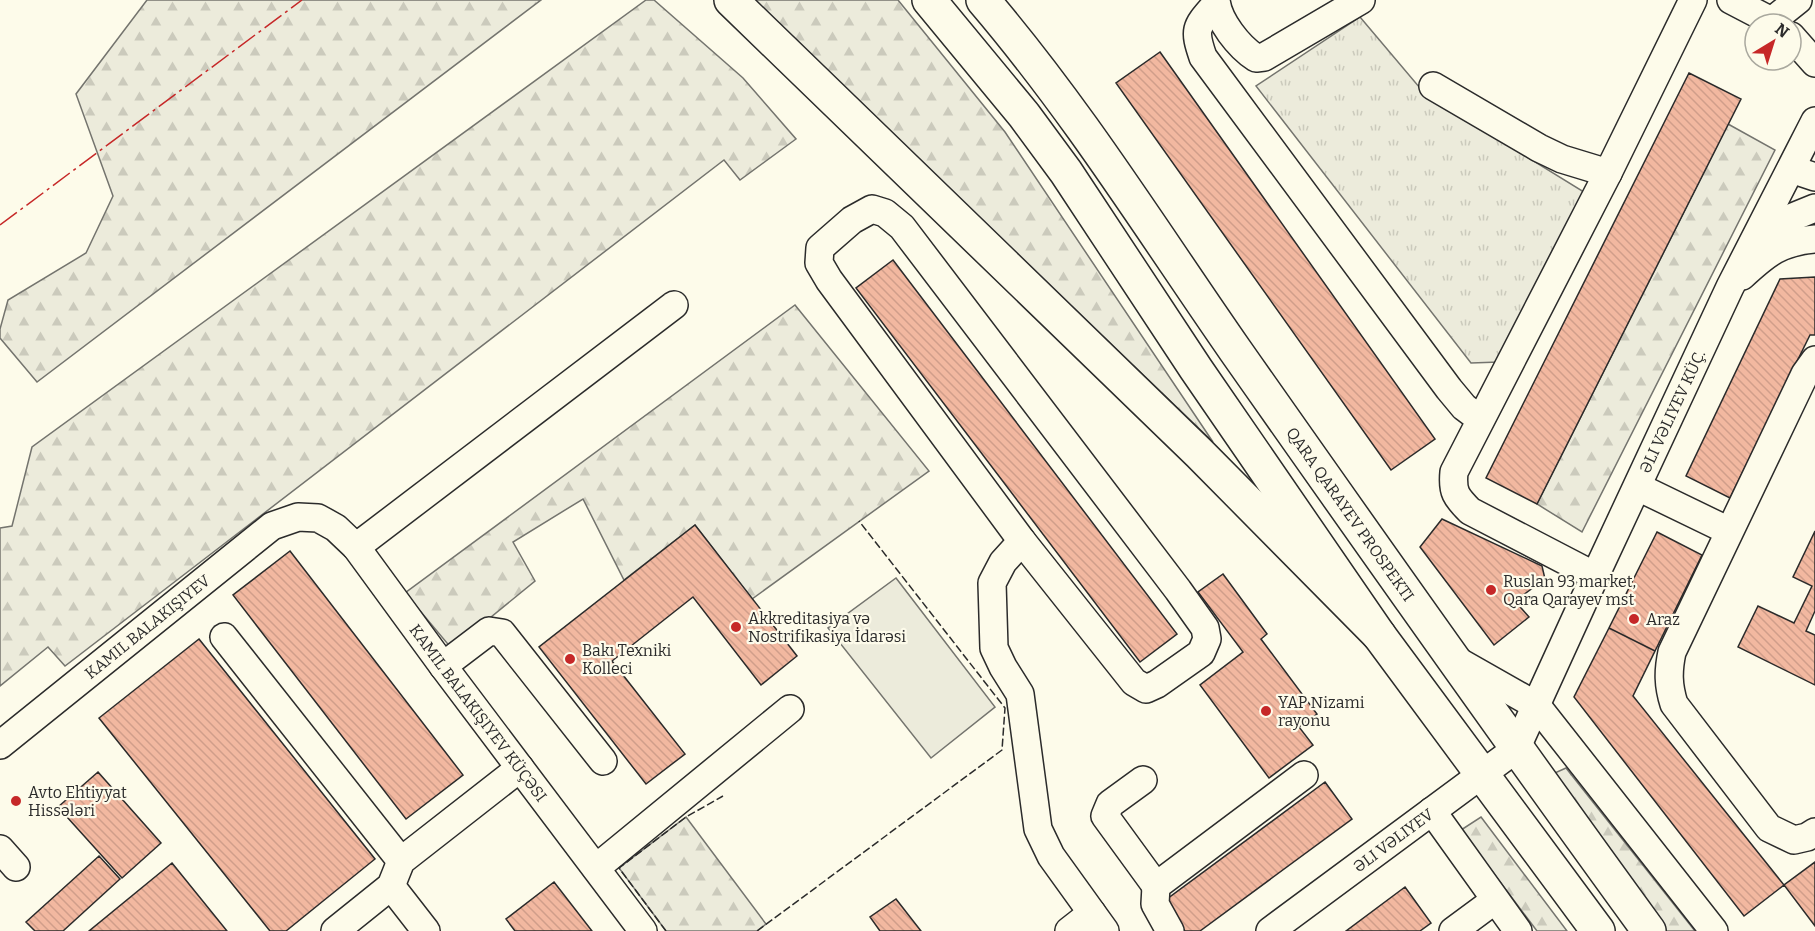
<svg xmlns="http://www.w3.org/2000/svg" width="1815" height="931" viewBox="0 0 1815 931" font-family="Bitter,serif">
  <defs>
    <pattern id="forest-firs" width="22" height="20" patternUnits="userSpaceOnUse" patternTransform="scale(1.5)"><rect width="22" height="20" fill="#ecebdb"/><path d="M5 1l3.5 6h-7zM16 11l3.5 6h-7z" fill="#cbcabc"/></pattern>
    <pattern id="park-tufts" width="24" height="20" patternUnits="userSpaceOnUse" patternTransform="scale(1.5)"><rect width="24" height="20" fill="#ecebdb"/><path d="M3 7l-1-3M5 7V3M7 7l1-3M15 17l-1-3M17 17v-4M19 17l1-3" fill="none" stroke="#cbcabc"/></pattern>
    <pattern id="building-back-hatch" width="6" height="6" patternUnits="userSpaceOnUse" patternTransform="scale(1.5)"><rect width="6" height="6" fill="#f2b8a0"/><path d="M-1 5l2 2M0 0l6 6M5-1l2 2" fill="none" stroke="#d09e8a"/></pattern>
  </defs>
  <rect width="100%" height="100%" fill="#fdfbea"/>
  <path fill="url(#forest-firs)" stroke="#74746e" stroke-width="1.5" d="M147 0H541L37 382 0 338V329L8 300 86 253 113 196 76 94Z
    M646 0H654L743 78 796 139 740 180 724 160 65 666 48 647 0 686V528L12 526 32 447Z
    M752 0H898L1005 132 1213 442Z
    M1728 124 1775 150 1582 532 1537 504Z
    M795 305 929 471 752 599 695 525 624 580 583 499 513 542 535 581 452 649 405 593Z
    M1566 768 1695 931H1663L1548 776Z
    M686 817 766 924 757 931H666L619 868Z
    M1481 817 1567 931H1537L1461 830Z"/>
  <path fill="url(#park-tufts)" stroke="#74746e" stroke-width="1.5" d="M1360 17 1425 94 1584 192 1499 362 1471 363 1256 86Z"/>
  <path fill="#ecebdb" stroke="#74746e" stroke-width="1.5" d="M896 578 995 707 931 758 828 628Z"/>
  <path fill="url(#building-back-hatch)" stroke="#2b2b2b" stroke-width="1.5" d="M1160 52 1435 439 1391 470 1116 83Z
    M1689 73 1741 99 1537 504 1486 478Z
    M893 260 1177 634 1140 662 856 288Z
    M1815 277V335H1810L1730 498 1686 476 1780 279Z
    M1442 519 1542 566 1545 579 1515 601 1529 617 1494 645 1420 547Z
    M695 525 797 656 761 685 693 597 612 661 685 754 646 784 539 647Z
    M1815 531V611L1806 631 1815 635V685L1738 647 1758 606 1794 623 1812 586 1793 577Z
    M1657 532 1702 555 1655 651 1609 628Z
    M290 551 463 775 406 819 233 595Z
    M1223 574 1267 634 1261 639 1317 714 1299 727 1313 745 1269 778 1200 685 1243 652 1198 592Z
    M1609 628 1655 651 1633 696 1784 885 1744 916 1574 697Z
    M199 639 375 859 286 931H270L99 718Z
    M98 772 161 843 122 878 58 807Z
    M1325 782 1352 819 1200 931H1185L1163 902Z
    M99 856 120 879 63 931H35L26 922Z
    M1815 862V926L1784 885Z
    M172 863 227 931H89Z
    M554 882 592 931H515L506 919Z
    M1405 887 1431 923 1420 931H1346Z
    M896 899 921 931H880L870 917Z"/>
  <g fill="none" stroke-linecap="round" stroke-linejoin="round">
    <g stroke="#2b2b2b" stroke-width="30">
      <g id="minor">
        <path d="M1216 0C1218 21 1239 47 1256 58L1264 57 1361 0"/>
        <path d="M1731 0 1777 24"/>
        <path d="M1216 4C1196 27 1193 28 1203 57L1449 389 1464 407 1480 419"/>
        <path d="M1773 20 1798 0"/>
        <path d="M1791 36 1815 63"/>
        <path d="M1433 86 1539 148 1562 159 1608 173"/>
        <path d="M1791 169 1815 177"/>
        <path d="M872 209 885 213 902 227 1178 590 1205 628 1207 639 1201 653 1157 684 1146 689 1134 682 1022 541 829 280 819 263 820 248 852 220Z"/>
        <path d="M1756 240 1783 221 1815 208"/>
        <path d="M1742 276C1767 253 1780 242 1815 239"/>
        <path d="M1815 360 1805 374 1672 652C1668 671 1668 685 1674 704L1769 828 1794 840 1807 837 1815 832"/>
        <path d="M1638 487 1729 531"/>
        <path d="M1022 541 1003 562 992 583 994 648 1003 667 1020 694 1038 829 1051 856 1105 931"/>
        <path d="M356 547 674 305"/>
        <path d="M1595 576 1470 511C1456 497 1452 492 1454 472L1608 173 1693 0"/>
        <path d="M224 637 401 861"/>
        <path d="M1456 660 1537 706 1714 931"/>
        <path d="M443 666 489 631 502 633 603 761"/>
        <path id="s1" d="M0 745 272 526 298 517 318 518 336 528 356 547 443 666 643 931"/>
        <path d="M1143 780 1110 804 1105 816 1156 886"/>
        <path d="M1432 811 1518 931"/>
        <path d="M0 849 16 867"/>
        <path d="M596 868 790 709"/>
        <path d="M391 886 426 931"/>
        <path d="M335 931 391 886 401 861 520 768"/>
        <path d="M1069 931 1092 913"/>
        <path d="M1170 931 1155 904 1156 886 1304 775"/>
        <path id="s2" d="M1270 931 1516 749 1595 576 1730 287 1815 121"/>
        <path d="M1453 931 1495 900"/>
      </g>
    </g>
    <g stroke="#2b2b2b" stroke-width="36">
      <g id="major">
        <path d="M929 0 1024 115 1066 172 1196 369 1379 635 1598 931"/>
        <path id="s3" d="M983 0C1077 110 1153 232 1235 350 1372 545 1509 739 1649 931"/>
      </g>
    </g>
    <g stroke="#2b2b2b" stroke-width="36">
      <path id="highway" d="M731 0 1199 453 1379 635"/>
    </g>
    <use href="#minor" stroke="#fdfbea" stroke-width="27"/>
    <use href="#major" stroke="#fdfbea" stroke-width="33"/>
    <use href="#highway" stroke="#fdfbea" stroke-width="33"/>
    <path stroke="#2b2b2b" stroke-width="1.5" stroke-dasharray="8 3" stroke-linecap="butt" d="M666 931 619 868 686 817 723 796
      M757 931 1002 750 1005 708 859 521"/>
    <path stroke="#c62828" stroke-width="1.5" stroke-dasharray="21 4.5 3 4.5" stroke-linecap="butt" d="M0 225 302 0"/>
  </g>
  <g fill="#c62828" stroke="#fdfbea" stroke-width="2">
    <circle cx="1491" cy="590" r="6"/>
    <circle cx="1634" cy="619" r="6"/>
    <circle cx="736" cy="627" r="6"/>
    <circle cx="570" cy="659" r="6"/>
    <circle cx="1266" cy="711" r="6"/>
    <circle cx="16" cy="801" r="6"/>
  </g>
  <g text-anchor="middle" stroke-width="4.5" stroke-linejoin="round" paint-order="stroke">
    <g font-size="16" fill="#2b2b2b" stroke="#fdfbea">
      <text dy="6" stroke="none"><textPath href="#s2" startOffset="678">ƏLI VƏLIYEV KÜÇ.</textPath></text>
      <text dy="6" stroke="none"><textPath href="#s3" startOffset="632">QARA QARAYEV PROSPEKTI</textPath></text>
      <text dy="6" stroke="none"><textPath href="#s1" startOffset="189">KAMIL BALAKIŞIYEV</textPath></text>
      <text dy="6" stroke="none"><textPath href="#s1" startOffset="651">KAMIL BALAKIŞIYEV KÜÇƏSI</textPath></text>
      <text dy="6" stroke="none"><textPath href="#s2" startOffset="153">ƏLI VƏLIYEV</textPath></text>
    </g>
    <g font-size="16" fill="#2b2b2b" stroke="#fdfbea" text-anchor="start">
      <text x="1503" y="587">Ruslan 93 market,<tspan x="1503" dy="18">Qara Qarayev mst</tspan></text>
      <text x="748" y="624">Akkreditasiya və<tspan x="748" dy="18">Nostrifikasiya İdarəsi</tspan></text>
      <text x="1646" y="625">Araz</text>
      <text x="582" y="656">Bakı Texniki<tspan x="582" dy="18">Kolleci</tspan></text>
      <text x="1278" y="708">YAP Nizami<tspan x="1278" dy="18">rayonu</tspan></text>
      <text x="28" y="798">Avto Ehtiyyat<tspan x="28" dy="18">Hissәlәri</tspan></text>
    </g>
  </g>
  <g transform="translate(1773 42) rotate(38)"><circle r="28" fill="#fdfbea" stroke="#a9a89e" stroke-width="1.5"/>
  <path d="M0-4.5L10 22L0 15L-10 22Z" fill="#c62828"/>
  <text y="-9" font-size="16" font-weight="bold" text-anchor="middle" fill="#2b2b2b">N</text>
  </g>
</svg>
